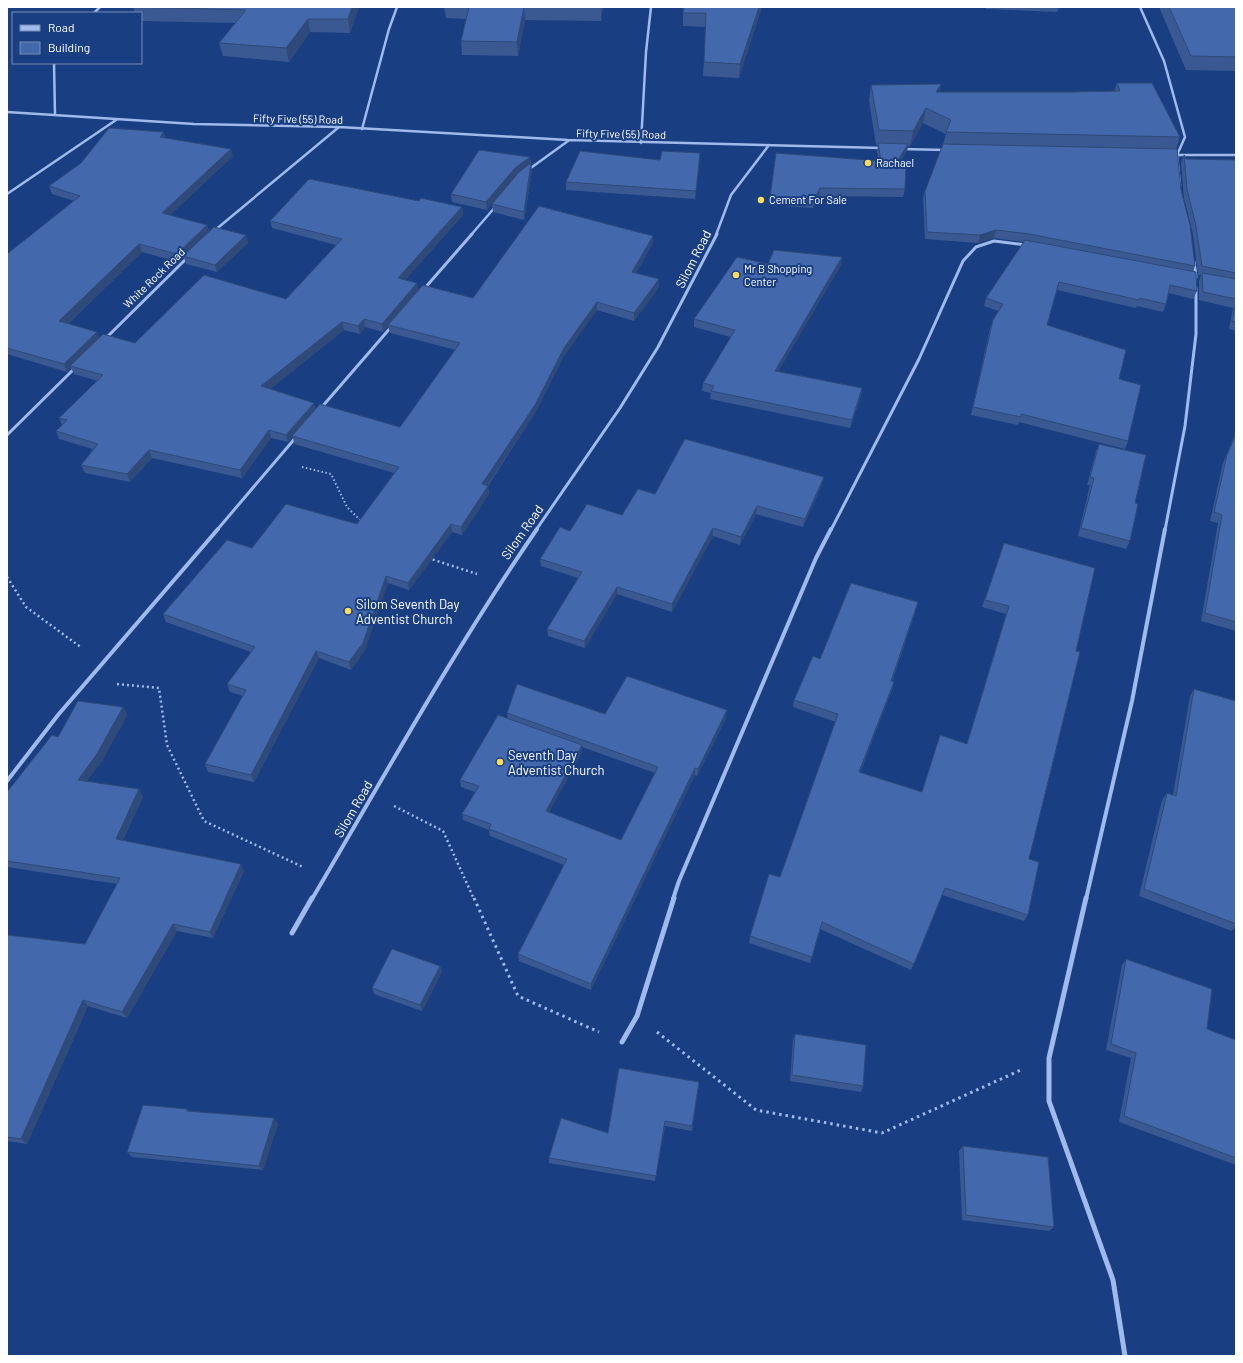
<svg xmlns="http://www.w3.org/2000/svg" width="1243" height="1363" viewBox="0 0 1243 1363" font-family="Barlow,sans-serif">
  <rect width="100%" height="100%" fill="#1a3e82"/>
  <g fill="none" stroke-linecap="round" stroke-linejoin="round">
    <path stroke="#9fbaeb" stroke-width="2" stroke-dasharray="1.5 2.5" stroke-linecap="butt" d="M302 467 331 474 347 507 361 521"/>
    <path stroke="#9fbaeb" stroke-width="2.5" stroke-dasharray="2 3" stroke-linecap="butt" d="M428 558 477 574
      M7 577 26 607 82 648
      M117 684 159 688 167 745 204 821 303 867
      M394 806 443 831 474 899"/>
    <path stroke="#9fbaeb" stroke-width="3" stroke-dasharray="2.5 4" stroke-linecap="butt" d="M474 898 518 996 599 1032
      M657 1032 756 1110 882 1133 1023 1069"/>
    <path stroke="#9fbaeb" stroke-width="2.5" d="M1140 7 1164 61 1185 137 1177 155 1180 185
      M94 13 100 7
      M54 63 55 115
      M7 112 194 124 339 127 568 140 882 148
      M362 129 389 29 397 7
      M641 143 646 52 651 7
      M902 149 946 150
      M1176 155H1236
      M528 170 568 141
      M7 194 116 120
      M214 231 339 127
      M471 235 496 206
      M716 235 731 195 769 145"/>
    <path stroke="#9fbaeb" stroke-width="3" d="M1194 262 1196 277
      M424 289 472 234
      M106 338 188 257
      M321 408 392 326
      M7 435 75 368
      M217 530 297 436
      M536 530 620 408 658 347 717 234
      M831 530 919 359 963 261 976 247 994 241 1027 245
      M1165 530 1185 426 1196 334V288"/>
    <path stroke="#9fbaeb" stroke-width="4" d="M7 781 58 715 218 529
      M312 899C385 775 455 648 537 529
      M673 899 679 881 816 558 831 529
      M1086 899 1132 701 1165 529"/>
    <path stroke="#9fbaeb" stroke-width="5" d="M1086 898 1049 1058V1101L1113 1280 1125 1356
      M292 933 312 898
      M622 1042 637 1016 674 898"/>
  </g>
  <path fill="#3a5993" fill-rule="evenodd" d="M133 7H359L350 33 310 32 289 62 223 56 219 43 235 23 141 21V13H135Z
    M444 7H603L601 21 525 20 518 56 462 55 461 41 466 19 446 18Z
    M683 7H762L739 78 703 76 706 27 683 26Z
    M986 7H1059L1057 12 986 9Z
    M1159 7H1236V71L1186 70Z
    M1117 83 1180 137 1176 149 1181 190 1195 266 1193 271 1197 291 1193 299 1169 293 1166 304 1163 312 1137 306 1136 308 1057 290 1047 325 1119 379 1128 441 1125 449 1019 422 1018 425 971 415 990 328 993 320 998 311 984 306 986 298 1024 242 994 238 978 243 925 239 923 198 925 191 943 145 946 134 923 123 910 146H908L907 151 900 162 905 189 903 197 819 196 813 208 769 205 770 197 879 161 877 151 878 145H876L869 100 871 85 941 84 939 92H1071L1114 91Z
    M164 132 165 138 233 156 170 215 207 225 209 231 246 235 248 243 217 272 186 264 184 258 179 262 142 252 68 324 97 332 99 338 135 343 286 299 336 245 272 228 270 221 419 201 462 207 463 215 405 280 417 283 418 291 473 298 653 236V243L636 273 659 287 634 321 597 310 564 356 535 413 488 486 489 494 462 535 452 532 409 590 388 583 365 650 351 670 319 658 254 782 208 772 205 764 243 696 230 692 227 684 251 652 166 622 163 614 252 548 357 524 394 473 294 444 293 437 288 442 271 438 242 478 152 458 130 482 85 473 81 465 93 449 59 439 56 431 62 425 59 418 98 381 74 374 71 368 67 372 7 354V254L74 201 52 194 49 186ZM388 326 390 333 456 350 400 427 315 410 314 403 270 389 344 330 360 334 365 327 383 332Z
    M700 153 695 199 566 190V182L660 160Z
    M1184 155 1186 159 1236 160V331L1229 329 1233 308 1199 300V281L1201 275H1198L1193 234 1184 198 1181 163Z
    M530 157 532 171 524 220 493 212 492 204 487 210 452 202 451 194Z
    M842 257 841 265 778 371 862 388 861 396 850 428 710 399 711 393 702 391 703 383 731 337 694 327V319L768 264Z
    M1236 432V631L1201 621 1218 523 1210 521 1223 463Z
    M1099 444 1135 503 1130 541 1126 549 1078 536 1090 485H1087L1096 451Z
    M822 485 803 527 756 514 740 545 713 536 672 612 617 594 585 648 548 636 547 629 578 578 541 566 540 559 570 531 622 515 655 494Z
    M1004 543 1029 859 1028 915 1024 921 942 895 911 970 820 929 810 963 749 943 750 936 780 877 836 722 793 707 794 700 820 659 916 610 892 682H894L892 690 860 773 922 792 967 744 1006 614 982 607Z
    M1194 689 1236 701V926L1232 931 1139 896 1162 800 1167 793 1173 795 1190 696Z
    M123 707 127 715 102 761 86 782 139 789 143 797 123 840 244 871 213 938 177 931 127 1018 88 1006 27 1144 7 1141V935L85 944 117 884 7 867V792L58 737Z
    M507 713 605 714 726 718 697 776 695 775 591 990 519 961 518 954 564 865 490 836 489 830 463 820 462 814 475 792 461 787 460 780 508 719ZM582 747 655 773 621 840 549 812 582 752Z
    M1126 959 1207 1029 1236 1040V1165L1119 1122 1131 1058 1106 1050 1122 965Z
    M440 966 442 972 422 1011 374 994 372 988Z
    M795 1034 863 1086 861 1092 790 1081 793 1040Z
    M699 1082 692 1131 665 1126 655 1181 549 1163V1158L608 1133Z
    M187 1109 189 1111 274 1118 278 1124 263 1170 132 1157 127 1152Z
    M963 1146 1054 1227 1049 1231 962 1220 959 1151Z"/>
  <path fill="#2f4978" d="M352 7H359L350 33 348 19Z
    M524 7 525 20 518 56 517 42Z
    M601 7H603L601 21Z
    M759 7H762L739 78 740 64Z
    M308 19 310 32 289 62 286 48Z
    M941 84 938 99 936 92Z
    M926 108 923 123 910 146 913 131Z
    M164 132 166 140 160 137Z
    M908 144 907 151 896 170 897 162Z
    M231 149 233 156 164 221 162 213Z
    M700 153V161L695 199 696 191Z
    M530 157 531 165 516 176 487 210 486 202 515 168Z
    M531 163 532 171 524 220V212Z
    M820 188 819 196 813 208 814 200Z
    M462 207 463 215 400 286 398 278Z
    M207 225 209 233 183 256 184 258 179 262 177 254Z
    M996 230 994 238 978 243 980 235Z
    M246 235 248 243 217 272 215 265Z
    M653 236V243L632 280V272Z
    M139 244 142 252 62 329 59 321Z
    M842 257 841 265 774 379 775 371Z
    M659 279V287L634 321V313Z
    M417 283 418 291 383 332 382 324Z
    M597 302V310L564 356 535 413 483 492 482 484 564 348Z
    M364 319 365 327 360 334 358 326Z
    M342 322 344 330 264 394 261 386Z
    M97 332 100 340 70 366 71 368 67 372 64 364Z
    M862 388 861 396 850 428 852 420Z
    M314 403 316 411 292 436 293 437 288 442 286 435Z
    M269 430 271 438 242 478 240 470Z
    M149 450 152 458 130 482 127 474Z
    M824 477 822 485 803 527 805 519Z
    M488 486 489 494 462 535 461 527Z
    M757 506 756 514 740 545 741 537Z
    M451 524 452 532 409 590 408 583Z
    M713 528V536L672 612V604Z
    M386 576 388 583 365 650 351 670 349 662Z
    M617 587V594L585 648 584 641Z
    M918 602 916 610 889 689 891 681Z
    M316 651 319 658 254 782 251 775Z
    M894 682 892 690 857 780 859 772Z
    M123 707 127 715 102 761 82 787 78 780Z
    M727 710 726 718 697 776 698 769Z
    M582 745V752L546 818V811Z
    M695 768V775L591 990V984Z
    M139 789 143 797 120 845 116 839Z
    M241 864 244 871 213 938 210 932Z
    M173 924 177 931 127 1018 122 1012Z
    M440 966 442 972 422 1011 420 1005Z
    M83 1000 88 1006 27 1144 21 1139Z
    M274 1118 278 1124 263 1170 259 1166Z
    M665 1121V1126L655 1181 656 1176Z"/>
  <path fill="#4368ab" stroke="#2f4978" d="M133 7H352L348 19H308L286 48 219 43 246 10Z
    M469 7H524L517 42 461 41Z
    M684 7H759L740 64 704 62 706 13H683Z
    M1169 7H1236V57L1191 56Z
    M1117 83H1152L1180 137 946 132 951 120 926 108 913 131 879 130 871 85 941 84 936 92H1071L1120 91Z
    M109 128 164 132 160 137 231 149 162 213 207 225 177 254 139 244 59 321 97 332 64 364 7 348V254L80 196 49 186 81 163Z
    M878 143 908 144 897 162 906 163 905 189 820 188 814 200 770 197 776 153 881 161Z
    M943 144 1177 149 1181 190 1190 225 1195 266 1029 234 996 230 980 235 927 232 925 191Z
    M479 150 530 157 515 168 486 202 451 194Z
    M580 151 660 160 662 151 700 153 696 191 566 182Z
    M1184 155 1186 159 1236 160V273L1202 266 1196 226 1187 189Z
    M531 163 524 212 492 204 519 172Z
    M309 179 419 201 421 198 462 207 398 278 417 283 382 324 364 319 358 326 342 322 261 386 314 403 286 435 269 430 240 470 149 450 127 474 81 465 98 444 56 431 67 420 59 418 103 375 70 366 103 334 135 343 204 275 286 299 342 239 270 221Z
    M539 206 653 236 632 272 659 279 634 313 597 302 564 348 535 405 482 484 488 486 461 527 451 524 408 583 386 576 363 643 349 662 316 651 251 775 205 764 246 690 227 684 255 647 163 614 227 540 252 548 286 504 357 524 399 467 292 436 320 404 400 427 460 343 388 325 423 285 473 298Z
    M214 227 246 235 215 265 183 256Z
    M1025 240 1196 272 1197 291 1170 285 1166 304 1140 298 1139 300 1059 282 1047 325 1126 350 1119 379 1141 385 1128 441 1021 414V417L973 407 993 320 1003 304 986 298Z
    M774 250 842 257 775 371 862 388 852 420 711 391 714 386 703 383 735 330 694 319 737 257 768 264Z
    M1202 273 1236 279V299L1203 292Z
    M1236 302V322L1232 321Z
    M1236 434V622L1205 613 1222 515 1214 512 1227 455Z
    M685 439 824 477 805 519 757 506 741 537 713 528 672 604 617 587 584 641 547 629 582 572 540 559 560 527 570 531 587 504 622 515 638 489 655 494Z
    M1099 444 1146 455 1135 503 1138 504 1130 541 1081 528 1094 478 1090 477Z
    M1004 543 1095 568 1076 651 1080 652 1029 859 1039 862 1028 915 945 888 914 964 822 922 812 957 750 936 769 874 780 877 838 714 794 700 813 656 820 659 851 583 918 602 891 681 894 682 859 772 922 792 940 735 967 744 1009 606 985 600Z
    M627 676 727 710 698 769 695 768 591 984 518 954 567 859 489 829 491 824 462 814 479 786 460 780 498 715 582 745 546 811 621 840 658 767 507 713 517 684 605 714Z
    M1194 689 1236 701V924L1144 889 1167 793 1176 796Z
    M78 701 123 707 97 754 78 780 139 789 116 839 241 864 210 932 173 924 122 1012 83 1000 21 1139 7 1137V935L85 944 120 878 7 861V792L52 735 58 737Z
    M392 949 440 966 420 1005 372 988Z
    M1126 959 1212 989 1207 1029 1236 1040V1158L1124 1116 1136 1053 1111 1044Z
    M795 1034 866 1045 863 1086 792 1075Z
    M619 1068 699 1082 692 1126 665 1121 656 1176 549 1158 561 1118 608 1133Z
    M143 1105 187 1109V1111L274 1118 259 1166 127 1152Z
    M963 1146 1048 1157 1054 1227 966 1215Z"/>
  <g fill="#fcdd5b" stroke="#1a3e82" stroke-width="1.5">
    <circle cx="868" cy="163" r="4"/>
    <circle cx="761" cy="200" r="4"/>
    <circle cx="736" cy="275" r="4"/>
    <circle cx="348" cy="611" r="4"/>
    <circle cx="500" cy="762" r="4"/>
  </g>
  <g text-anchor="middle" stroke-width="4" stroke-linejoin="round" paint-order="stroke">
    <g font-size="11" fill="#fff" stroke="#1a3e82">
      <text transform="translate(298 119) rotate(1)" y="4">Fifty Five (55) Road</text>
      <text transform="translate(621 134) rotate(1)" y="4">Fifty Five (55) Road</text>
      <text transform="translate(154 278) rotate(-44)" y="4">White Rock Road</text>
    </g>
    <g font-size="11" fill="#fff" stroke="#1a3e82" text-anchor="start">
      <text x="876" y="167">Rachael</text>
      <text x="769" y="204">Cement For Sale</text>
      <text x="744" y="273">Mr B Shopping<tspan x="744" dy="13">Center</tspan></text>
    </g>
    <g font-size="13" fill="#fff" stroke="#1a3e82">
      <text transform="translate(693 259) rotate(-63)" y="5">Silom Road</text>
      <text transform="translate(522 532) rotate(-55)" y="5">Silom Road</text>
      <text transform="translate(353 809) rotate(-60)" y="5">Silom Road</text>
    </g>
    <g font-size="13" fill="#fff" stroke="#1a3e82" text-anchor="start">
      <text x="356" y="609">Silom Seventh Day<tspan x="356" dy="15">Adventist Church</tspan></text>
      <text x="508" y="760">Seventh Day<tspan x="508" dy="15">Adventist Church</tspan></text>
    </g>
  </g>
  <rect width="1243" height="1363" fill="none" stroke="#ffffff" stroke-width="16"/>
  <rect x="12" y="12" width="130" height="52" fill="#1a3e82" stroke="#768bb4"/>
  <rect x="20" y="25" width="20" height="6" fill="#9fbaeb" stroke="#768bb4"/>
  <text x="48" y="32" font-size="12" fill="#ffffff">Road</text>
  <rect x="20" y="42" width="20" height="12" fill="#4368ab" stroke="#768bb4"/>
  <text x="48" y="52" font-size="12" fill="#ffffff">Building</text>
</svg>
